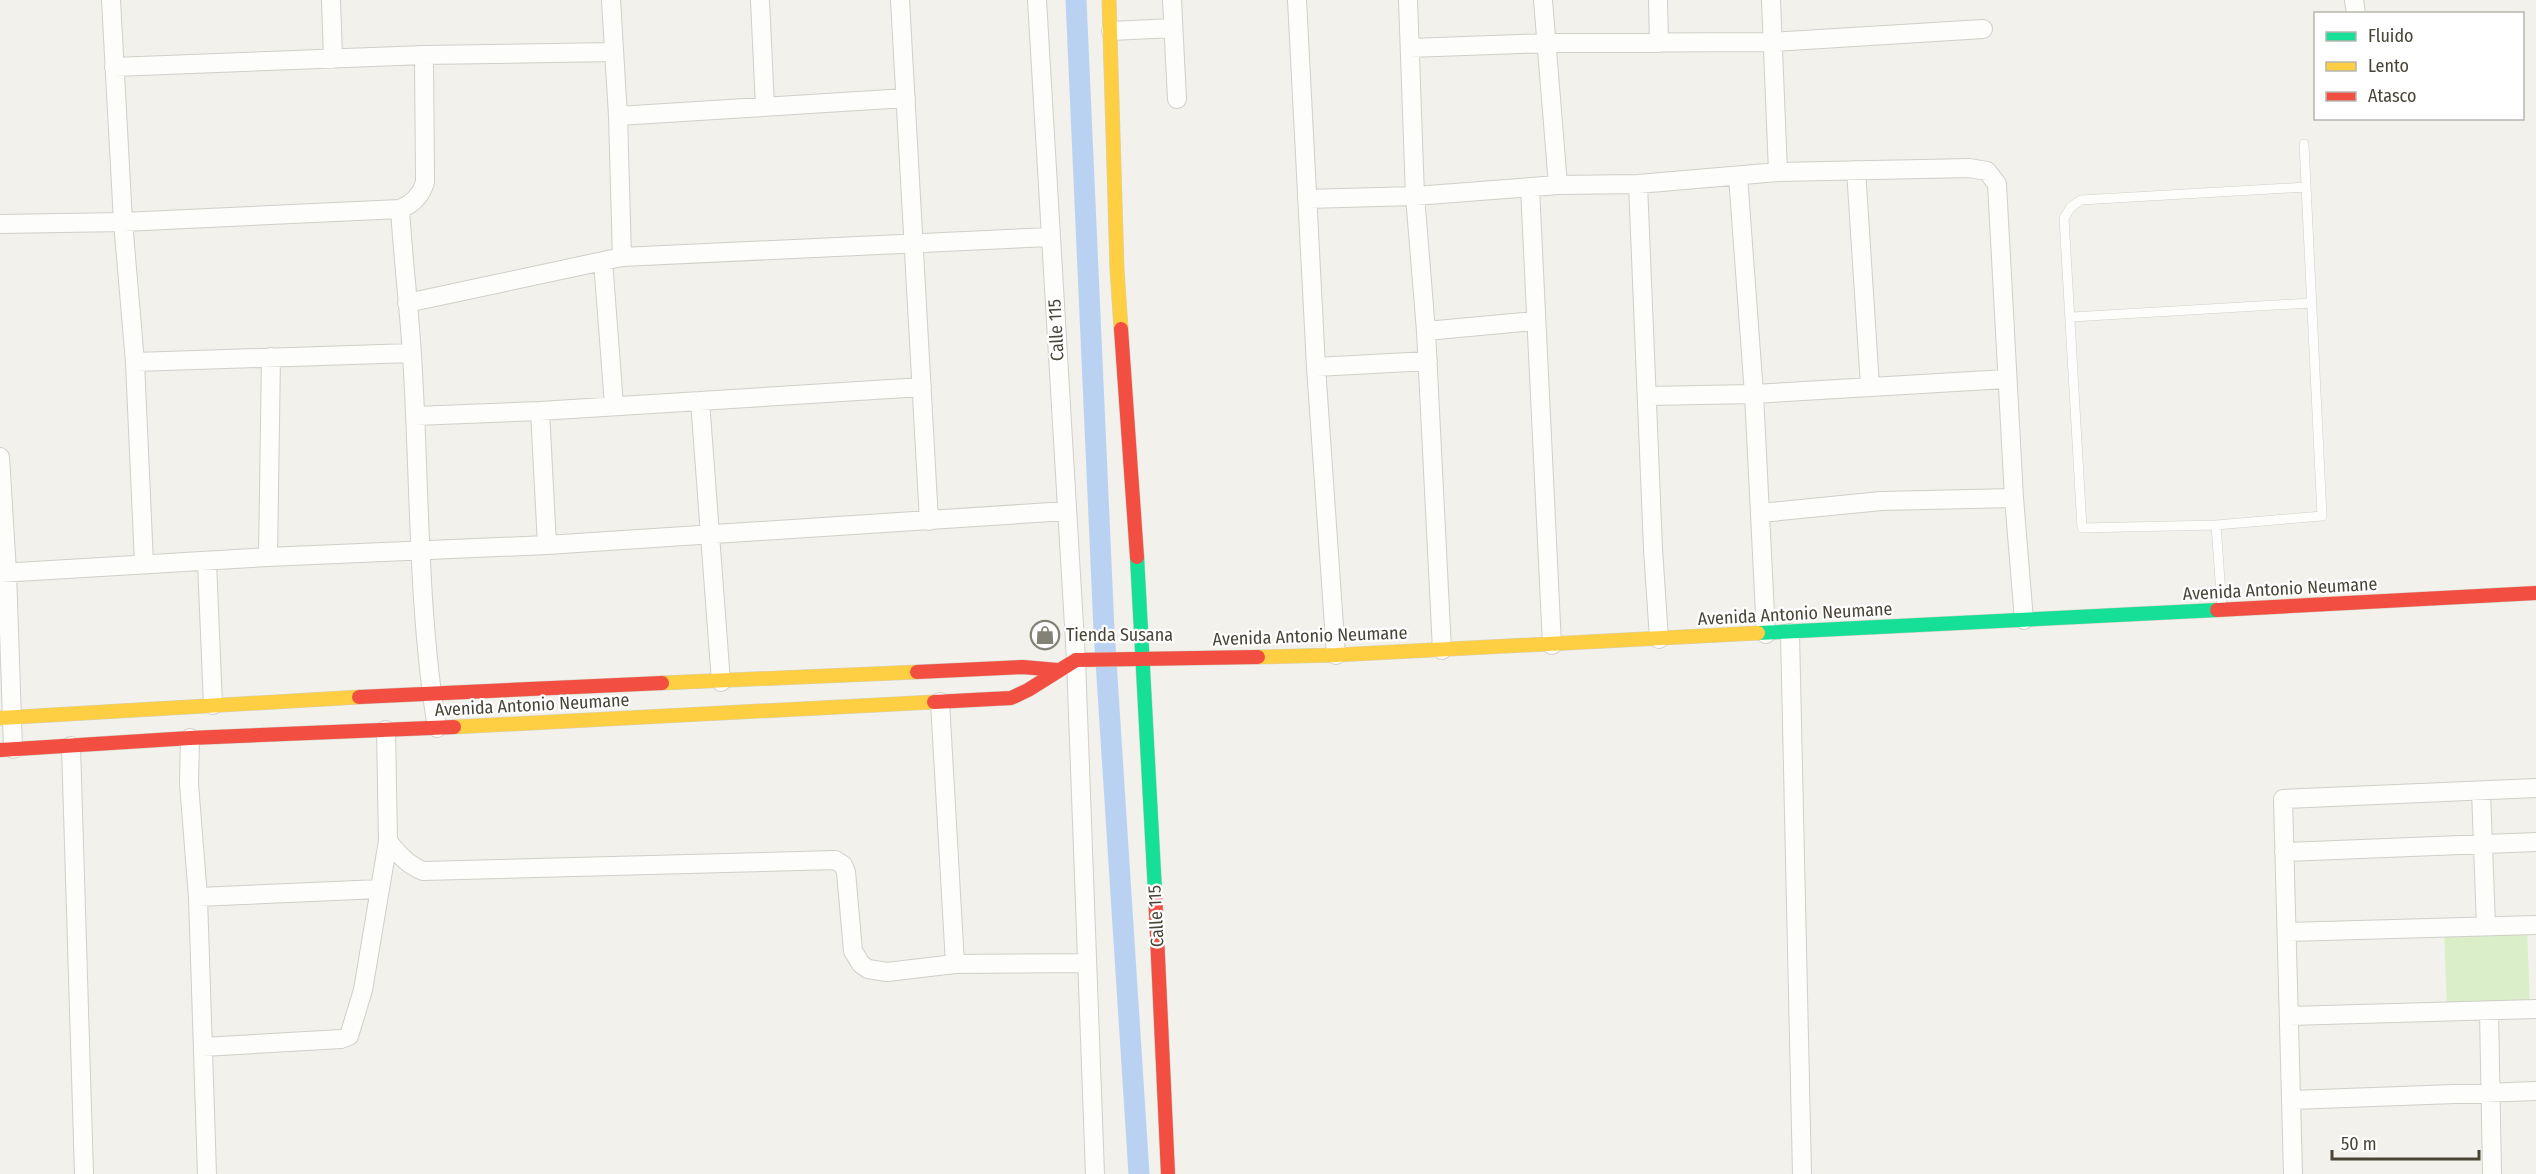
<svg xmlns="http://www.w3.org/2000/svg" width="2536" height="1174" viewBox="0 0 2536 1174" font-family="'Fira Sans Condensed',sans-serif">
  <rect width="100%" height="100%" fill="#f2f1eb"/>
  <path fill="#daeeca" d="M2527 927 2530 1008 2447 1010 2444 929Z"/>
  <g fill="none" stroke-linecap="round" stroke-linejoin="round">
    <path stroke="#bad2f1" stroke-width="21" d="M1076 0 1104 630 1139 1174"/>
    <g stroke="#d0cfc8" stroke-width="10">
      <path id="lane" d="M2072 317 2311 303
        M2216 525 2082 528 2064 218 2071 207 2081 200 2306 187
        M2222 608 2216 525 2322 516 2304 144"/>
    </g>
    <g stroke="#d0cfc8" stroke-width="20">
      <path id="street" d="M111 0 123 222 135 362 144 564
        M331 0 333 59
        M611 0 618 116 622 257
        M760 0 765 107
        M900 0 929 521
        M1037 0 1076 660 1095 1174
        M1172 0 1177 99
        M1297 0 1316 367 1336 655
        M1408 0 1415 196 1426 331 1442 650
        M1543 0 1558 185
        M1658 0 1659 43
        M1771 0 1778 172
        M2354 0 2356 14
        M1111 31 1173 28
        M1410 48 1546 43 1772 42 1983 29
        M114 67 424 55 613 52
        M618 116 906 98
        M1856 170 1870 386
        M1738 176 1754 394 1766 634
        M1638 184 1653 549 1659 639
        M1530 188 1552 645
        M1307 199 1415 196 1558 185 1638 184 1778 172 1969 168 1987 171 1997 184 2014 498 2024 620
        M400 209C403 258 409 307 412 355 420 479 417 605 437 728
        M0 224 123 222 400 209C413 204 421 196 425 182L424 55
        M603 261 614 405
        M407 303 622 257 1050 237
        M1426 331 1535 321
        M135 362 412 353
        M1316 367 1428 361
        M1648 396 1754 394 2006 379
        M700 401 721 682
        M540 411 547 545
        M415 416 540 411 922 387
        M0 457 7 572 13 749
        M1761 513 1881 501 2014 498
        M268 557 271 357
        M207 562 213 705
        M0 573 268 557 547 545 1066 511
        M1790 633 1802 1174
        M940 702 955 964
        M386 730 388 841C398 854 408 865 423 871L835 860 843 865 846 872 853 951 861 964 868 969 887 972 955 964 1087 963
        M190 738 189 784 198 897 207 1174
        M71 746 84 1174
        M2481 791 2486 926
        M2284 852 2536 842
        M198 897 380 889
        M2287 932 2536 925
        M2489 1011 2492 1174
        M2289 1016 2536 1009
        M203 1047 341 1039 349 1036 363 990 388 841
        M2292 1100 2536 1091
        M2293 1174 2283 799 2536 788"/>
    </g>
    <g stroke="#d2d0c2" stroke-width="15">
      <path id="fast" d="M1137 557 1155 892
        M1758 633 2217 610"/>
    </g>
    <g stroke="#d2d0c2" stroke-width="15">
      <path id="slow" d="M1109 0 1117 269 1121 329
        M1258 657 1336 655 1758 633
        M662 683 917 672
        M0 718 359 697
        M454 727 934 702"/>
    </g>
    <g stroke="#d2d0c2" stroke-width="15">
      <path id="jam" d="M1121 329 1137 557
        M2217 610 2536 593
        M917 672 1023 667 1057 670
        M359 697 662 683
        M934 702 1011 698 1028 690 1076 660 1258 657
        M0 750 190 738 454 727
        M1155 892 1168 1174"/>
    </g>
    <use href="#lane" stroke="#fdfdfc" stroke-width="9"/>
    <use href="#street" stroke="#fdfdfc" stroke-width="18"/>
    <use href="#fast" stroke="#16e098" stroke-width="14"/>
    <use href="#slow" stroke="#ffcf43" stroke-width="14"/>
    <use href="#jam" stroke="#f24e42" stroke-width="14"/>
  </g>
  <defs>
    <g id="shop-ring" transform="scale(1.5)"><circle r="9.5" fill="#fff" stroke="#848175" stroke-width="1.5"/><path d="M-5-2.5h2.3a2.7 3.5 0 0 1 5.4 0H5L5.5 6h-11ZM-1.5-2.5h3a1.5 2.3 0 0 0-3 0Z" fill="#848175"/></g>
  </defs>
  <g fill-rule="evenodd">
    <use href="#shop-ring" x="1045" y="635"/>
  </g>
  <g text-anchor="middle" stroke-width="4.5" stroke-linejoin="round" paint-order="stroke">
    <g font-size="18" fill="#494536" stroke="#fff">
      <text transform="translate(1056 330) rotate(-93)" y="6">Calle 115</text>
      <text transform="translate(2280 589) rotate(-3)" y="6">Avenida Antonio Neumane</text>
      <text transform="translate(1795 614) rotate(-3)" y="6">Avenida Antonio Neumane</text>
      <text transform="translate(1310 636) rotate(-2)" y="6">Avenida Antonio Neumane</text>
      <text transform="translate(532 705) rotate(-3)" y="6">Avenida Antonio Neumane</text>
      <text transform="translate(1156 916) rotate(-93)" y="6">Calle 115</text>
    </g>
    <g font-size="18" fill="#494536" stroke="#fff" text-anchor="start">
      <text x="1066" y="641">Tienda Susana</text>
    </g>
  </g>
  <rect x="2314" y="12" width="210" height="108" fill="#ffffff" stroke="#b6b5af" stroke-width="1.5"/>
  <rect x="2326" y="32" width="30" height="9" fill="#16e098" stroke="#b6b5af" stroke-width="1.5"/>
  <text x="2368" y="42" font-size="18" fill="#494536">Fluido</text>
  <rect x="2326" y="62" width="30" height="9" fill="#ffcf43" stroke="#b6b5af" stroke-width="1.5"/>
  <text x="2368" y="72" font-size="18" fill="#494536">Lento</text>
  <rect x="2326" y="92" width="30" height="9" fill="#f24e42" stroke="#b6b5af" stroke-width="1.5"/>
  <text x="2368" y="102" font-size="18" fill="#494536">Atasco</text>
  <path d="M2332 1150v9h147v-9" fill="none" stroke="#494536" stroke-width="3"/>
  <text x="2341" y="1150" font-size="18" fill="#494536" stroke="#ffffff" stroke-width="4.5" paint-order="stroke">50 m</text>
</svg>
